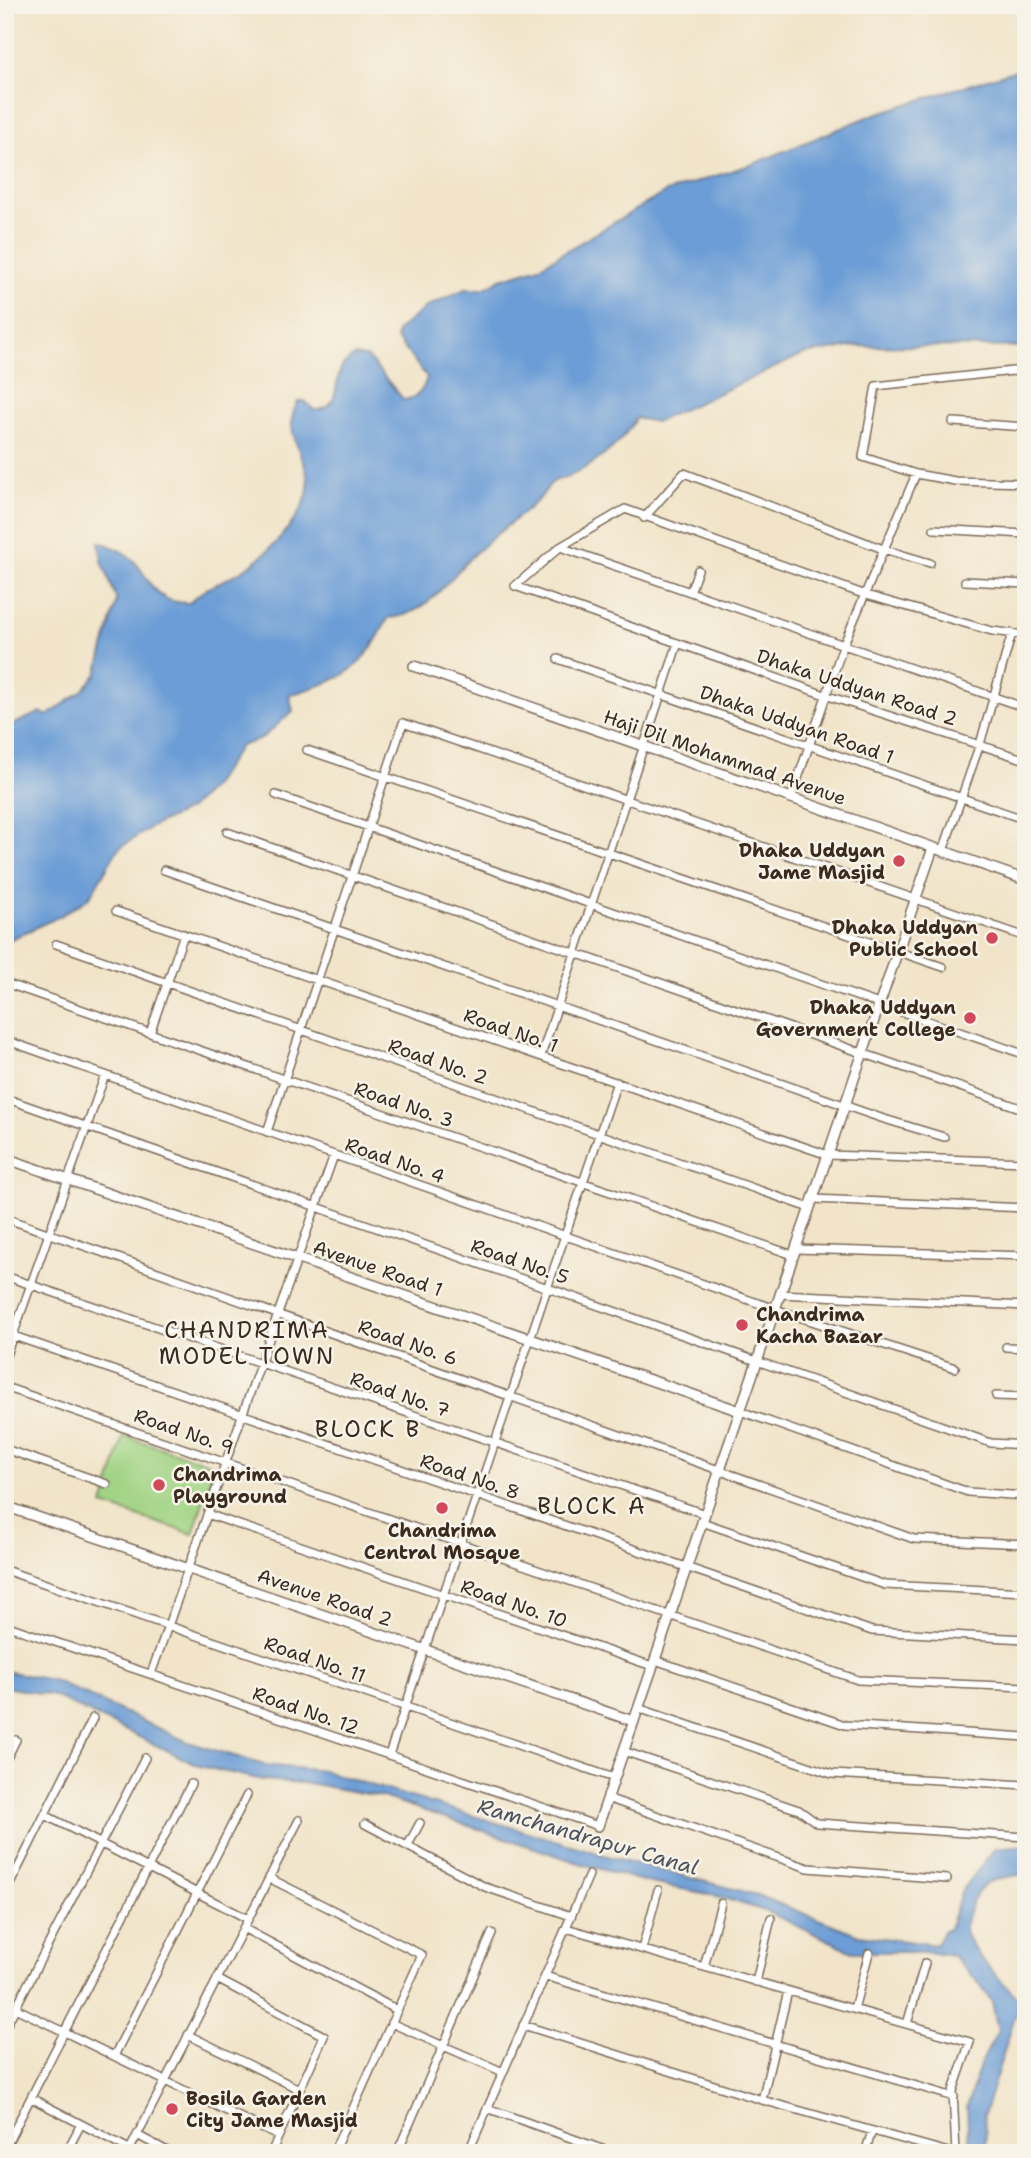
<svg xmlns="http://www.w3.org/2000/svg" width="1031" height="2158" viewBox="0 0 1031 2158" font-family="'Shantell Sans',sans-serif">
  <rect width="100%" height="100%" fill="#f7f3e8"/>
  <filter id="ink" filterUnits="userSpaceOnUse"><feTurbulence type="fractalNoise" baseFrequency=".0143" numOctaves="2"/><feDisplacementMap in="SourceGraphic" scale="14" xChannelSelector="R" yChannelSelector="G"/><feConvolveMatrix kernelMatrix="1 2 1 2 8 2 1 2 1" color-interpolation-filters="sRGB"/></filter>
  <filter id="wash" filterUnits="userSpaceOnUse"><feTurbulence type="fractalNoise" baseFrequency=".00686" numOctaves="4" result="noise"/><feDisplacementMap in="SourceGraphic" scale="28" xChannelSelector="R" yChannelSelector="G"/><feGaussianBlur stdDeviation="1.57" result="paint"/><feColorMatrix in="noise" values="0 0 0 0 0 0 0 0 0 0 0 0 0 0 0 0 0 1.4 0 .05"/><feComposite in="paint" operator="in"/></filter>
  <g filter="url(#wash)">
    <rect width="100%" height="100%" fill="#f1e4c9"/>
    <path fill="#a0d383" stroke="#6e7e50" stroke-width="2" d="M124 1436 215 1465 193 1534 103 1505Z"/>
    <path fill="#6c9dd6" stroke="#54647a" stroke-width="2" d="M1026 67V347L857 346 804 354 656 422 636 418C622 444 595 464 568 477 564 479 557 479 553 482 548 485 545 493 540 498 518 519 492 536 471 557 446 582 427 616 388 618 362 671 345 679 289 695L293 711 261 739 240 746 212 787 190 809 153 826 118 849 89 898 60 916 5 942V728L41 712 47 716 82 691 97 674 117 600 102 561 99 542C110 545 121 550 130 557 152 577 149 603 189 603 205 586 224 582 243 570 266 556 293 527 304 503 322 465 276 439 298 402L305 401 314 410C341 411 333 383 342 367 344 363 351 359 354 356L367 357 404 400C419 397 423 391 427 377L396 338 398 330 426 307 465 289H483L501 279 537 268 666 192 753 164 875 114Z
      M5 1671 56 1681 188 1742 264 1765 324 1771 611 1857 757 1895 859 1935 936 1945 943 1932 950 1928 961 1892 995 1848 1026 1845V1874C1000 1878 979 1878 971 1907 969 1913 965 1921 965 1927 965 1948 1006 1985 1020 2000L984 2115 987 2153H969L967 2107 980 2065 998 2031 992 2002 978 1982 953 1956 925 1952H854L765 1911 714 1895 650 1883 579 1863 383 1797 313 1784 263 1780 199 1766 54 1696 5 1687Z"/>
  </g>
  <g filter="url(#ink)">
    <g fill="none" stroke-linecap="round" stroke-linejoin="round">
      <g stroke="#7b6b5a" stroke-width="10">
        <path id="minor" d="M1026 372 1013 371 876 386 863 457 916 474 955 481 1026 483
          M953 422 1026 427
          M644 518 684 473 883 549 930 563
          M934 529 1026 534
          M560 547 1026 708
          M965 581 1026 584
          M690 592 698 570
          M1026 635 992 631 866 595 625 509 560 547 515 586 825 695 1026 760
          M558 659 1026 820
          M307 750 943 967
          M276 795 1026 1055
          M791 799 843 646 916 474
          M227 832 1026 1110
          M943 851 980 744 1012 633
          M164 870 881 1118 944 1137
          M116 911 828 1155 1026 1162
          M56 944 810 1208
          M5 983 793 1255
          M150 1033 184 934
          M5 1040 775 1309 955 1368
          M541 1056 678 643
          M5 1098 991 1443 1026 1445
          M267 1132 403 723 1026 937
          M813 1199 1026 1208
          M5 1218 914 1539 1026 1544
          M795 1249 1026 1256
          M5 1276 705 1514
          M780 1294 1026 1306
          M5 1333 872 1631 1026 1639
          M1006 1347 1026 1348
          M5 1358 105 1075
          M5 1387 858 1680 1026 1687
          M996 1396 1026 1397
          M740 1411 968 1492 1026 1496
          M5 1449 107 1484
          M207 1514 652 1666
          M702 1522 885 1585 1026 1592
          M5 1570 614 1778
          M5 1625 598 1826
          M655 1660 845 1725 1026 1737
          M151 1674 334 1155
          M638 1708 832 1774 1026 1785
          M623 1751 799 1810 817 1823 1026 1837
          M389 1755 617 1082
          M5 1762 16 1740
          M607 1798 808 1868 947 1879
          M45 1815 248 1919
          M365 1824 485 1887 571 1916
          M408 1845 420 1823
          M269 1878 422 1955 333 2153
          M5 1894 93 1718
          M243 1928 397 2010
          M566 1928 970 2042 953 2091 956 2153
          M642 1949 658 1890
          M704 1967 721 1903
          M545 1976 954 2097
          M217 1979 324 2036 271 2153
          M756 1982 771 1918
          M5 2003 278 2136
          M854 2009 869 1953
          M391 2023 503 2072
          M907 2024 925 1963
          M523 2025 762 2100 952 2153
          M5 2028 145 1758
          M188 2035 299 2089
          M114 2056 247 1795
          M31 2098 129 2149
          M762 2100 788 1991
          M487 2108 613 2153
          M137 2135 171 2153
          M5 2148 191 1784
          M66 2153 81 2124
          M128 2153 299 1820
          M397 2153 492 1933
          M468 2153 589 1875
          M865 2153 872 2131"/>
      </g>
      <g stroke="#7b6b5a" stroke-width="12">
        <path id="tertiary" d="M414 666 1026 880
          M5 1158 740 1411
          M5 1506 633 1721
          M598 1826 933 848"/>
      </g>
      <use href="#minor" stroke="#fff" stroke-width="7"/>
      <use href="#tertiary" stroke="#fff" stroke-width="9"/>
    </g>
  </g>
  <g fill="#d1495b" stroke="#f7f3e8" stroke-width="2.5">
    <circle cx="899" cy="861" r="7"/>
    <circle cx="992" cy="938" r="7"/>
    <circle cx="970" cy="1018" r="7"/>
    <circle cx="742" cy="1325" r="7"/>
    <circle cx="159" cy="1485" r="7"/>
    <circle cx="442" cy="1508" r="7"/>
    <circle cx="172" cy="2109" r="7"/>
  </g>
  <g text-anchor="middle" stroke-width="5" stroke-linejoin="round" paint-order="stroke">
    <g font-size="19" fill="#3b2a1e" stroke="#f7f3e8">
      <text transform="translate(857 687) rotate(18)" y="7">Dhaka Uddyan Road 2</text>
      <text transform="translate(797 724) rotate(19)" y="7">Dhaka Uddyan Road 1</text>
      <text transform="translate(725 757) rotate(19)" y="7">Haji Dil Mohammad Avenue</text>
      <text transform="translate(511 1030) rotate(19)" y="7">Road No. 1</text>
      <text transform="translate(438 1061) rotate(19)" y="7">Road No. 2</text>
      <text transform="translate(404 1104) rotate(19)" y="7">Road No. 3</text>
      <text transform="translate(395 1160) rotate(19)" y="7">Road No. 4</text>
      <text transform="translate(520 1261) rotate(19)" y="7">Road No. 5</text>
      <text transform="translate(378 1268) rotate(19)" y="7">Avenue Road 1</text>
      <text transform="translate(408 1342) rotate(19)" y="7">Road No. 6</text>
      <text transform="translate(400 1394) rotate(19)" y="7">Road No. 7</text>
      <text transform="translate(184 1431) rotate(19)" y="7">Road No. 9</text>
      <text transform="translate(470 1476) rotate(19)" y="7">Road No. 8</text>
      <text transform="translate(325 1597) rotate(19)" y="7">Avenue Road 2</text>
      <text transform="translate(514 1603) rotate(19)" y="7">Road No. 10</text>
      <text transform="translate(315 1659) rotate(19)" y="7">Road No. 11</text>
      <text transform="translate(306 1710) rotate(19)" y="7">Road No. 12</text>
    </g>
    <g font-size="19" font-weight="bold" fill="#3b2a1e" stroke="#f7f3e8" text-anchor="end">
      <text x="885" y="857">Dhaka Uddyan<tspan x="885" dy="22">Jame Masjid</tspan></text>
      <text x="978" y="934">Dhaka Uddyan<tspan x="978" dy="22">Public School</tspan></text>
      <text x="956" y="1014">Dhaka Uddyan<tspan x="956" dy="22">Government College</tspan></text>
      <text x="756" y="1321" text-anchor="start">Chandrima<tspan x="756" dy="22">Kacha Bazar</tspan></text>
      <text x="173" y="1481" text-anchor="start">Chandrima<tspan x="173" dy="22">Playground</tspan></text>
      <text x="442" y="1537" text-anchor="middle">Chandrima<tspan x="442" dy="22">Central Mosque</tspan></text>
      <text x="186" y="2105" text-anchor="start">Bosila Garden<tspan x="186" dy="22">City Jame Masjid</tspan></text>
    </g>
    <g font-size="21" font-style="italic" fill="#4c525e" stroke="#f7f3e8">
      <text transform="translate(588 1837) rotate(16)" y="7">Ramchandrapur Canal</text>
    </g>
    <g font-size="23" letter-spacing="2" fill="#3b2a1e" stroke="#f7f3e8">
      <text x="247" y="1338">CHANDRIMA<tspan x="247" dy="26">MODEL TOWN</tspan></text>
      <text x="368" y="1437">BLOCK B</text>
      <text x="592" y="1514">BLOCK A</text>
    </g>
  </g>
  <rect width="1031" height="2158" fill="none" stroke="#f7f3e8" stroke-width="28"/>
</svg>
